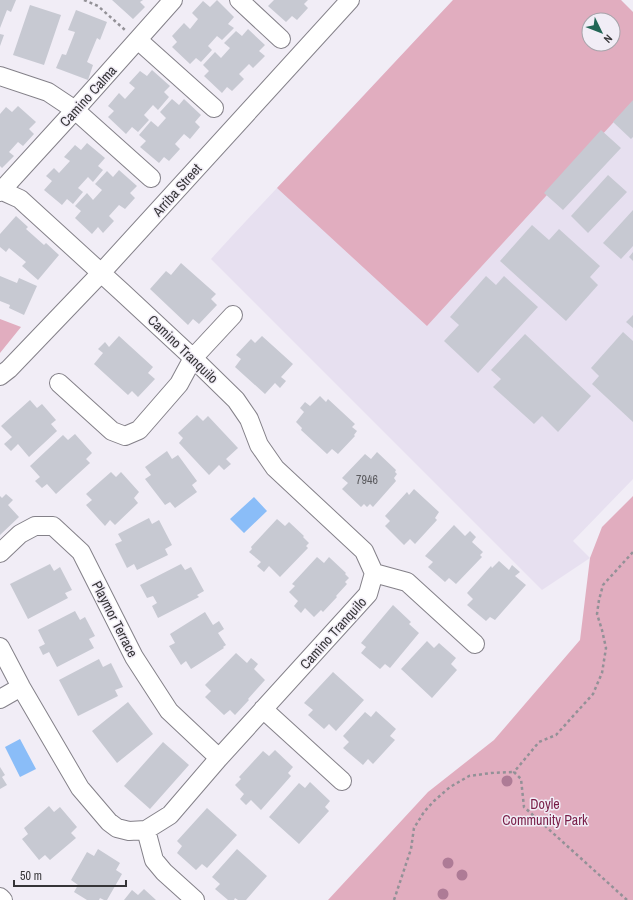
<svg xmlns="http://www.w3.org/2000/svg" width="633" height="900" viewBox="0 0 633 900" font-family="'Archivo Narrow',sans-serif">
  <rect width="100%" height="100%" fill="#f1edf6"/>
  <path fill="#e7e0f0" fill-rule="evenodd" d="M453 0H621L633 12V479L573 541 590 558 542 590 211 259 232 236ZM589 20H613V44H589Z"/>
  <path fill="#e1adbf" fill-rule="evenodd" d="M453 0H621L633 12V101L427 326 277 188ZM589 20H613V44H589Z
    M0 319 21 327 0 353Z
    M633 496V900H328L428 792 494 740 580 640 590 558 602 527Z"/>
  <path fill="#8abdf8" d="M254 497 267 511 244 533 230 519Z
    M20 739 36 769 20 777 5 747Z"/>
  <path fill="#c7c9d2" d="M0 0H16L11 12 7 10 0 28Z
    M112 0H143L140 2 145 7 133 19Z
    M217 0 234 17 228 24 234 28 222 40 217 36 208 46 212 50 201 62 196 58 190 64 172 47 177 42 172 36 184 23 190 29 198 19 192 13 203 1 210 7Z
    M274 0H308L304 4 308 8 297 20 292 16 286 22 268 6Z
    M30 5 61 15 44 65 13 55Z
    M76 10 107 22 100 40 97 38 87 62 93 65 88 80 56 68 62 54 66 55 75 32 68 30Z
    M248 29 265 45 259 51 265 56 253 68 249 64 239 74 244 79 232 91 227 87 222 93 204 76 209 71 203 65 215 52 221 58 230 48 224 43 236 31 242 36Z
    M0 34 4 35 0 46Z
    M152 70 170 86 164 92 169 97 158 110 153 105 144 115 149 120 138 132 132 127 126 134 108 117 114 111 108 106 119 93 125 99 135 88 129 83 140 71 147 76Z
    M172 99 179 105 184 99 201 115 195 122 200 127 190 139 184 134 175 144 180 149 169 161 164 157 159 163 140 147 146 141 139 135 151 121 158 127 166 118 160 112Z
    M633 100V137L631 139 613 122Z
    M18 106 36 122 29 129 34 134 23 146 18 142 9 152 14 156 2 168 0 166V114L6 107 12 112Z
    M601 130 621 148 563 210 544 193Z
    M87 143 105 158 98 166 103 170 93 182 88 177 78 188 83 192 73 204 67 199 62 205 44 190 52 181 46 176 54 168 59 173 70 161 64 157 75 145 81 150Z
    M119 170 137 186 130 193 135 198 125 209 119 205 109 216 114 221 103 233 98 227 92 234 75 218 81 211 75 206 87 193 93 200 102 190 95 184 107 171 113 177Z
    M608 175 627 192 588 233 571 216Z
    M633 210V246L621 259 603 243Z
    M16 216 28 227 26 229 44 245 46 243 59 255 38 280 22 266 26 262 9 248 6 252 0 247V234Z
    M532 225 549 240 559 229 600 266 590 277 598 285 566 321 500 261Z
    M633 252V261L629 257Z
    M181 263 216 294 211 299 217 305 199 324 193 319 188 325 150 289 166 271 171 275Z
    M0 276 17 283 19 278 37 286 24 315 9 308 10 305 0 301Z
    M486 276 496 285 504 276 538 307 478 373 444 341 459 325 450 317Z
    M633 315V328L626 322Z
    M623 332 633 341V422L592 384 599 376 591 368Z
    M525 334 591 396 558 432 542 416 534 424 493 387 501 379 491 370Z
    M119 336 153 367 148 373 155 379 138 397 132 391 128 395 94 364 103 353 98 349 105 342 109 347Z
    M262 336 293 364 281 377 286 381 280 388 275 383 265 394 235 367 241 359 236 355 251 339 255 343Z
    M320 396 326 402 328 399 355 424 352 427 357 431 354 435 355 436 338 454 332 449 327 454 301 430 302 428 296 422 304 412 300 408 305 402 310 406Z
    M30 400 37 408 42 404 56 420 51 424 57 431 29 457 18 444 11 451 4 444 12 437 1 426Z
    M197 415 203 421 208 416 238 448 226 459 231 464 224 470 219 465 209 475 179 443 183 438 178 433Z
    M75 434 92 453 86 459 90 463 56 494 47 484 42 488 35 481 40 477 30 466 63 435 68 440Z
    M167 451 172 459 178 455 197 481 192 485 197 492 175 508 170 502 165 505 145 479 151 475 145 467Z
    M377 452 396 470 395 472 397 474 394 478 396 481 373 507 370 504 367 507 364 504 361 507 342 489 348 483 342 478 365 454 371 459Z
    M111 472 116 477 121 472 139 492 134 498 138 503 115 525 110 520 105 526 86 505 92 500 86 494Z
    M414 489 439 512 435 518 437 520 415 544 410 539 404 545 385 526 390 521 385 516 407 492 409 495Z
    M6 494 13 500 8 505 19 517 0 535V496L2 498Z
    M149 518 152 524 159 520 172 545 165 549 168 555 137 570 134 564 127 568 115 544 122 541 118 534Z
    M277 519 285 526 289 522 304 536 303 537 309 543 306 546 308 548 280 577 269 566 264 572 257 566 261 562 249 552 252 549 251 547Z
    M454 525 465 536 470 531 476 537 472 542 483 552 480 555 482 557 456 584 449 578 445 582 428 567 433 562 425 556Z
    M317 557 324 563 329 557 346 573 345 574 349 578 345 582 347 584 336 596 337 597 323 612 321 610 314 617 305 608 301 613 294 606 298 601 289 592 295 586 292 584Z
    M499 561 509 570 512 565 520 572 515 576 526 585 495 620 490 617 486 621 467 605 473 599 467 593 491 566 492 568Z
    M50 564 54 571 60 567 72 590 65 593 68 598 28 619 10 584Z
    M181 564 185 570 191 567 204 591 197 595 199 597 158 618 152 606 157 603 153 596 147 598 140 585Z
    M393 605 411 622 409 624 419 633 390 668 385 664 380 669 361 653 366 647 361 643Z
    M75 611 80 620 85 617 95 636 89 639 94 648 57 667 49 652 43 655 39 647 45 644 38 630Z
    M205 612 213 625 219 621 224 629 218 633 226 645 223 647 224 648 191 669 186 661 181 665 169 646 175 643 170 634Z
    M427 641 434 648 439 643 456 658 451 664 457 670 432 698 401 669Z
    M236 653 247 663 251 658 258 664 254 669 265 680 248 699 249 700 235 715 230 710 224 715 205 697 211 691 205 685Z
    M99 659 103 667 111 663 123 687 115 690 118 696 78 716 59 680Z
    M333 672 364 700 336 731 329 724 324 729 308 715 313 710 304 703Z
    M128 702 153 734 117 763 92 731Z
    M376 711 396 729 390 736 395 740 373 764 368 759 363 765 343 748 349 742 343 736 365 712 371 717Z
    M163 742 189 765 150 809 124 786Z
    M275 750 293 767 288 773 291 776 261 810 251 800 246 805 240 799 244 794 235 785 241 779 239 777 263 751 269 756Z
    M0 767 5 775 2 777 7 785 0 789Z
    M310 782 330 801 325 807 329 811 299 844 269 817 299 783 305 788Z
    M49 806 54 812 60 807 77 827 71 833 76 838 50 860 45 855 39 860 22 839 28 834 24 828Z
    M207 808 237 835 207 868 202 864 196 870 177 853 182 846 177 841Z
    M98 849 120 863 116 870 122 874 107 900H104L100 898 99 900H87L74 892 78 885 71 880 87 852 94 856Z
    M237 849 267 876 246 900H238L235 898 234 900H228L215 889 220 884 212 877Z
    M144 889 156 900H124L132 890 138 895Z"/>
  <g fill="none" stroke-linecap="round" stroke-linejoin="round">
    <g stroke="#848189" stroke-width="20">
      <path id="minor" d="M239 0 281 39
        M138 40 214 108
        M0 76 48 92 75 110 151 178
        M0 190 20 199 122 292 193 358 236 400 249 419 259 445 275 468 364 551 374 573 368 594 219 758 170 815 146 830 129 831 117 828 109 822 80 788 21 687 0 647
        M0 192 75 110 173 0
        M0 376 9 369 101 273 350 0
        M59 383 112 431 125 436 139 430 179 384 193 358 233 315
        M0 553 20 534 35 526H53L81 552 134 657 169 711 219 758
        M374 573 407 582 475 644
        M0 699 21 687
        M263 709 342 781
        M146 830 154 860 164 872 195 900
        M0 897 3 900"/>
    </g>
    <path stroke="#939197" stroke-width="2.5" stroke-dasharray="3 3" stroke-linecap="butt" d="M84 0 98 6 125 30
      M394 900 411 849 414 828 424 812 434 801 450 787 469 776 491 773 514 772
      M627 900 524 807 521 779 514 772 539 742 556 735 593 694 602 673 606 648 602 630 597 614 599 600 603 585 633 552"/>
    <use href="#minor" stroke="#fff" stroke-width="18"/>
  </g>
  <g fill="#ae7b96">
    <circle cx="507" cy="781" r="5.5"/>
    <circle cx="448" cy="863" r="5.5"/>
    <circle cx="462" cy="875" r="5.5"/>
    <circle cx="443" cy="894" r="5.5"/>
  </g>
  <g text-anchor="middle" stroke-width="3" stroke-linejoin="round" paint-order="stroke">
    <g font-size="12" fill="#5a5a5e">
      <text x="367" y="484">7946</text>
    </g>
    <g font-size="14" fill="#363538" stroke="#f1edf6">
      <text transform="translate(88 96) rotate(-48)" y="5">Camino Calma</text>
      <text transform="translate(177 190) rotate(-48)" y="5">Arriba Street</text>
      <text transform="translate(183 349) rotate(44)" y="5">Camino Tranquilo</text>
      <text transform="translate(115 619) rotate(63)" y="5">Playmor Terrace</text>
      <text transform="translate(333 633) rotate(-48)" y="5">Camino Tranquilo</text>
    </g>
    <g font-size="14" fill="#781d47" stroke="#f1edf6">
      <text x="545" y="809">Doyle<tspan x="545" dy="16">Community Park</tspan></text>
    </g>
  </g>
  <g transform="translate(601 32) rotate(133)"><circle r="19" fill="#f1edf6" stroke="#a6a3aa"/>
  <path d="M0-3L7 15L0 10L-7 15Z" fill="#226656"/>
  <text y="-6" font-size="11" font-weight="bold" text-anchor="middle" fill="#363538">N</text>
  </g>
  <path d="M14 880v6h112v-6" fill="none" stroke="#363538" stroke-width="2"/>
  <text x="20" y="880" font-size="12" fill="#363538" stroke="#f1edf6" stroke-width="3" paint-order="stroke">50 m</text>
</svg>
